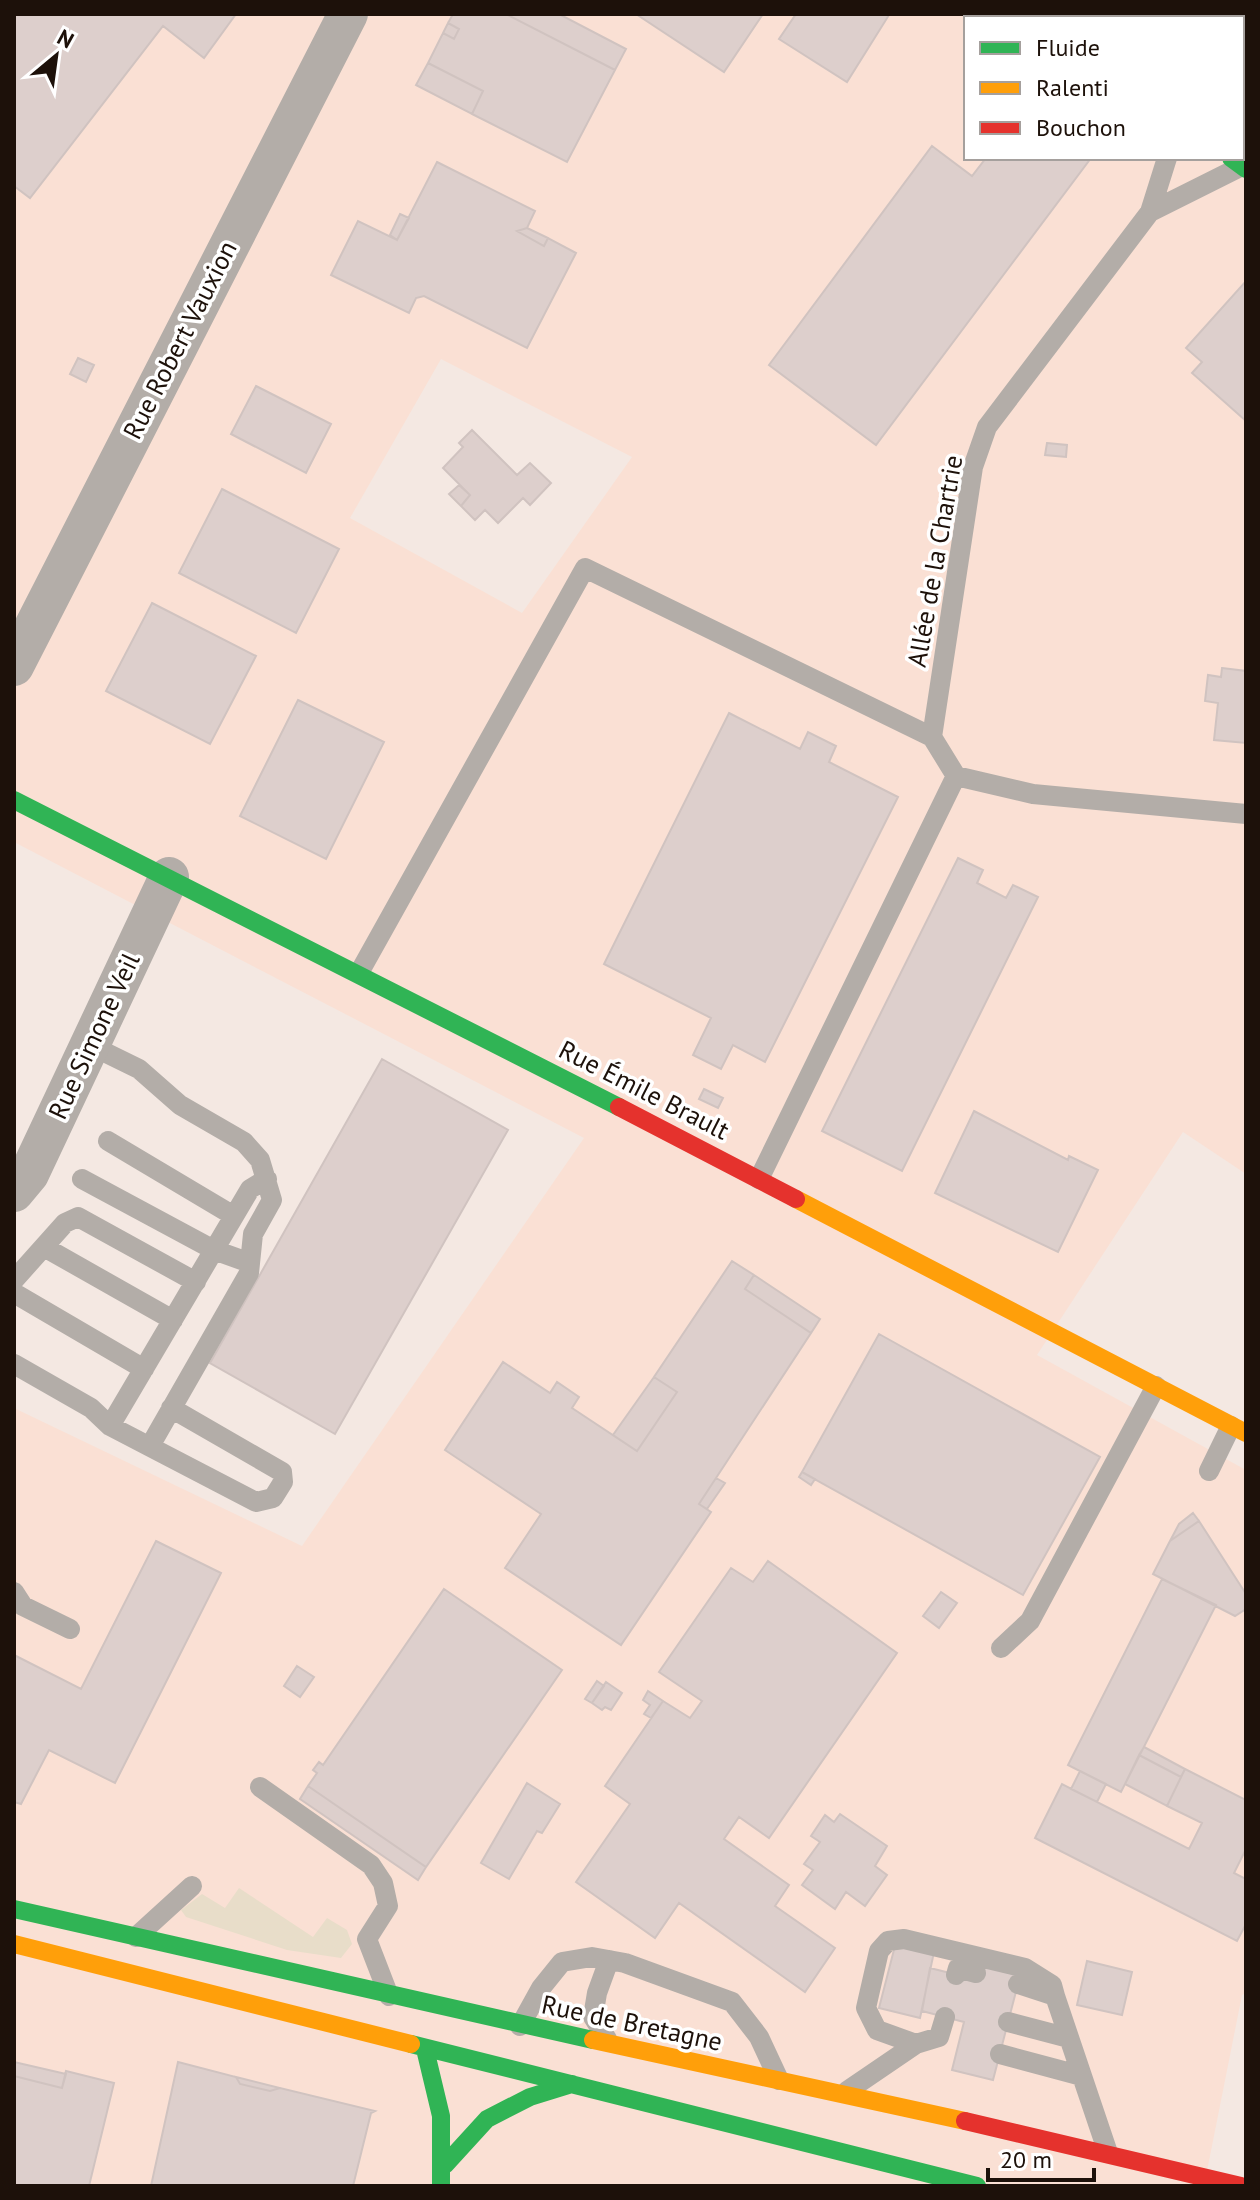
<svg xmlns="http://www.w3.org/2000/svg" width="1260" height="2200" viewBox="0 0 1260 2200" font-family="'PT Sans',sans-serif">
  <rect width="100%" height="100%" fill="#f4e8e2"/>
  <path fill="#fae0d4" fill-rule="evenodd" d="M14 14H1246V1174L1183 1132 1037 1355 1246 1470V1993L1242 1995 1204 2186H14V1408L302 1546 584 1138 14 842ZM966 18H1242V158H966ZM441 359 632 457 522 613 350 518Z"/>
  <path fill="#e8ddc9" d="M239 1888 313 1937 327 1918 347 1930 352 1944 341 1958 287 1950 186 1917 181 1910 202 1894 225 1908Z"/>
  <path fill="#ddcfcc" stroke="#d0c3c0" stroke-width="2" d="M14 14H236L204 58 163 26 30 198 14 186Z
    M453 14H506L615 70 567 162 472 114 483 91 428 63 443 33 454 39 459 29 448 23Z
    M506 14H559L626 49 615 70Z
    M636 14H763L724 72Z
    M796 14H888L889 15 847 82 779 39Z
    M448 23 459 29 454 39 443 33Z
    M428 63 483 91 472 114 416 85Z
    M932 146 972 176 986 158H1091L876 445 769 365Z
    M437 162 535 211 527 228 517 231 544 246 548 238 576 253 527 348 424 296 416 298 409 313 331 275 358 221 397 240Z
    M400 214 409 218 397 240 390 235Z
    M527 228 548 238 544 246 517 231Z
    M1246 281V421L1192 373 1202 362 1186 348Z
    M78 358 94 365 86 382 70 374Z
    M256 386 331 424 306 473 231 434Z
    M472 430 517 475 530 463 551 483 530 505 523 498 498 523 485 510 475 520 461 506 470 495 443 468 463 447 459 443Z
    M1047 443 1067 445 1066 457 1045 455Z
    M459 485 470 495 461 506 449 494Z
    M222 489 339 549 296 633 179 573Z
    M152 603 256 656 210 744 106 691Z
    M1222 668 1246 671V743L1214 740 1218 703 1205 701 1208 675 1221 677Z
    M298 700 384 742 326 859 240 816Z
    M729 713 800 749 808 732 836 746 829 762 898 797 765 1062 733 1045 721 1069 693 1055 711 1018 604 964Z
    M958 858 983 870 977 883 1006 898 1013 885 1038 897 902 1171 822 1131Z
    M382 1059 508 1130 335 1434 210 1363Z
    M704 1089 723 1098 718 1108 699 1099Z
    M974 1111 1068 1160 1069 1156 1098 1170 1058 1252 935 1193Z
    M732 1261 754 1275 745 1289 811 1333 699 1504 711 1512 621 1645 505 1568 541 1514 445 1450 503 1362 550 1393 557 1382 579 1397 572 1408 637 1451 677 1392 654 1377Z
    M754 1275 820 1319 811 1333 745 1289Z
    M879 1334 1100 1457 1023 1595 802 1472Z
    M654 1377 677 1392 637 1451 613 1435Z
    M802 1472 815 1479 811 1485 799 1477Z
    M716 1478 725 1483 707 1509 699 1504Z
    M1193 1513 1199 1521 1170 1541 1179 1524Z
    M1199 1521 1246 1594V1609L1235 1616 1153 1574 1170 1541Z
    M156 1541 221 1573 115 1783 49 1750 21 1804 14 1802V1655L81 1689Z
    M768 1561 897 1653 769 1838 739 1817 724 1839 789 1885 775 1906 835 1948 805 1992 679 1903 655 1938 576 1882 630 1804 605 1786 663 1701 690 1718 702 1701 659 1672 731 1568 753 1582Z
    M1162 1579 1216 1605 1121 1792 1068 1765Z
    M444 1589 562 1670 426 1867 308 1786 317 1773 313 1770 319 1762 323 1765Z
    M941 1592 957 1603 939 1628 923 1616Z
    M297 1666 314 1677 300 1697 284 1686Z
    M597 1681 604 1686 592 1703 585 1699Z
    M606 1682 622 1693 611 1710 605 1707 602 1710 592 1703Z
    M648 1691 663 1701 651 1718 644 1714 650 1705 643 1700Z
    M1144 1747 1185 1769 1181 1777 1139 1755Z
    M1139 1755 1181 1777 1167 1806 1125 1784Z
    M1185 1769 1246 1800V1849L1234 1873 1246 1879V1924L1237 1941 1035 1838 1062 1784 1189 1849 1202 1823 1167 1806Z
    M1080 1771 1106 1784 1097 1802 1071 1789Z
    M527 1783 560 1804 542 1833 537 1831 509 1879 481 1863Z
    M308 1786 426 1867 418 1880 300 1799Z
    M840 1814 887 1846 875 1866 887 1875 865 1906 846 1892 835 1909 802 1885 813 1870 804 1864 820 1842 811 1836 825 1815 834 1822Z
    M896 1942 934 1952 920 2018 879 2008Z
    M1087 1961 1132 1972 1122 2015 1077 2005Z
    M978 1964 1020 1976 993 2080 952 2070 964 2022 922 2011 930 1968 974 1979Z
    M14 2062 66 2074 62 2088 14 2076Z
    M178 2062 236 2077 240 2084 270 2091 280 2088 375 2111 371 2113 353 2186H151Z
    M66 2071 114 2083 89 2186H14V2076L62 2088Z
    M236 2077 280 2088 270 2091 240 2084Z"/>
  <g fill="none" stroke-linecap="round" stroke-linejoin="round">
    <path stroke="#b3ada8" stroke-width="20" d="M1242 166 1150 212 987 427 973 467 932 737 956 776 1033 794 1246 814
      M1150 212 1167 158
      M359 973 585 568 932 737
      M90 1045 139 1069 180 1105 244 1142 260 1160 272 1200 253 1234 249 1273 150 1446
      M108 1141 234 1216
      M82 1179 214 1250 250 1263
      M759 1179 956 776
      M44 1247 173 1320
      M14 1280 65 1223 78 1217 196 1282
      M14 1293 144 1369
      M14 1364 91 1408 110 1426 256 1502 273 1498 283 1482 282 1472 171 1408
      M110 1426 250 1189 267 1179
      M1209 1471 1231 1426
      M14 1592 23 1606 70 1629
      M1001 1648 1030 1621 1156 1386
      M260 1787 371 1865 383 1883 388 1906 367 1939 389 1996
      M136 1937 192 1886
      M956 1975 958 1968 976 1973
      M1018 1984 1055 1996 1108 2153
      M1008 2022 1069 2038
      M520 2026 541 1988 562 1962 592 1957 625 1963 732 2002 759 2037 779 2080
      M607 2039 593 2017 597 1993 609 1960
      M916 2044 877 2030 866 2008 879 1951 888 1941 904 1939 1025 1968 1052 1985 1055 1996
      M1000 2054 1082 2076
      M847 2091 916 2044 939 2037 945 2017"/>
    <path stroke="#b3ada8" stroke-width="40" d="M14 666 348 14
      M14 1192 29 1174 169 877"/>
    <path stroke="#30b455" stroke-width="18" d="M1043 14 1048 18
      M1231 158 1246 169
      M14 800 619 1107
      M14 1909 593 2040
      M411 2044 977 2186
      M425 2049 441 2116V2184
      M445 2165 487 2119 530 2097 572 2084"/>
    <path stroke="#ff9f0a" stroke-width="18" d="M796 1199 1246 1433
      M14 1944 411 2044
      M593 2040 965 2121"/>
    <path stroke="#e5322d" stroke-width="18" d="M619 1107 796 1199
      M965 2121 1241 2186"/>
  </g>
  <g text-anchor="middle" stroke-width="7" stroke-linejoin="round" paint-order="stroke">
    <g font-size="26" fill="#1d110a" stroke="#fff">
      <text transform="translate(180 340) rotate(-63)" y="9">Rue Robert Vauxion</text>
      <text transform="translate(935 561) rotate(-80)" y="9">Allée de la Chartrie</text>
      <text transform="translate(94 1036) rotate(-65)" y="9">Rue Simone Veil</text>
      <text transform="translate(644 1090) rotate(27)" y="9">Rue Émile Brault</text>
      <text transform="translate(632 2023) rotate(12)" y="9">Rue de Bretagne</text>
    </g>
  </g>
  <rect width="1260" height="2200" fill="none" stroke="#1d110a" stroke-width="32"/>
  <rect x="964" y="16" width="280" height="144" fill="#ffffff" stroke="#a5a09d" stroke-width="2"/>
  <rect x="980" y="42" width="40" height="12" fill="#30b455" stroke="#a5a09d" stroke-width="2"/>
  <text x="1036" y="56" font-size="24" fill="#1d110a">Fluide</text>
  <rect x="980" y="82" width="40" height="12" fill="#ff9f0a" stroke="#a5a09d" stroke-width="2"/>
  <text x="1036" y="96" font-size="24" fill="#1d110a">Ralenti</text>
  <rect x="980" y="122" width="40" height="12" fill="#e5322d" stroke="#a5a09d" stroke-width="2"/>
  <text x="1036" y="136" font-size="24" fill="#1d110a">Bouchon</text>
  <g transform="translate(56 56) rotate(29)" stroke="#ffffff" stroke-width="6" paint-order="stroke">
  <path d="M0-6L14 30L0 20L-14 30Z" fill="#1d110a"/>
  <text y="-12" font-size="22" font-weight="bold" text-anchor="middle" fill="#1d110a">N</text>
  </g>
  <path d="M988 2168v12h106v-12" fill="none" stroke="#1d110a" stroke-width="4"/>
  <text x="1000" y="2168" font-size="24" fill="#1d110a" stroke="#ffffff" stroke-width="6" paint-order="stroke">20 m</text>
</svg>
